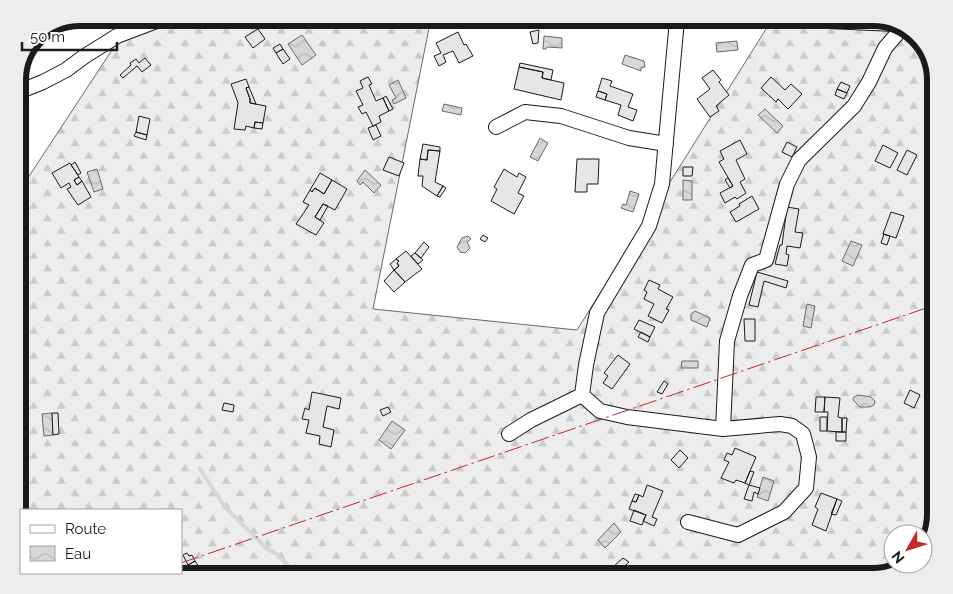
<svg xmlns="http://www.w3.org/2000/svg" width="953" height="594" viewBox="0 0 953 594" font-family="Raleway,sans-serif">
  <defs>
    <pattern id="forest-firs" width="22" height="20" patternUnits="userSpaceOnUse" patternTransform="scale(1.25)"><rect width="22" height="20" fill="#ededed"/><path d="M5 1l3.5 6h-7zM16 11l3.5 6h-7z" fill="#cbcbcb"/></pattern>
    <pattern id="water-waves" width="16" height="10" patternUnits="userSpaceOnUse" patternTransform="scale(1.25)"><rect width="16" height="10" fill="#d7d7d7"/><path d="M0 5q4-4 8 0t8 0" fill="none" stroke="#b8b8b8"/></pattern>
  </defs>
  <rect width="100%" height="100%" fill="#fff"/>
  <path fill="url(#forest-firs)" stroke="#6a6a6a" d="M133 18H431L373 309 577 330 773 18 907 28 927 49 935 77V514L925 548 923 550V534H893V564H908L904 568 873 576H80L68 573H181V510H21V530L18 517V193Z"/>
  <path fill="url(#water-waves)" stroke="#6a6a6a" d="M302 35 316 55 302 65 288 44Z
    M544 36 562 38V48L547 47 546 49H543Z
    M737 41 738 50 717 52 716 43Z
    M625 55 644 61 645 67 641 68V71L622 64Z
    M398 80 406 98 394 104 392 100 396 98 389 85Z
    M444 104 462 108 461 115 442 111Z
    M765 109 783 126 777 133 758 115Z
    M540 138 548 143 538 161 530 157Z
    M97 169 103 189 94 192 87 172Z
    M365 170 381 185 374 193 363 182 360 185 357 181Z
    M683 180 692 181V200H683Z
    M630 191 639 194 633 212 621 208 623 204 626 205Z
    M468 236 471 239 467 242 470 248 465 253 460 252 457 247 462 238Z
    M851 241 862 245 853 266 842 261Z
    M807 304 815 306 811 328 803 326Z
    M695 311 710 318 707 327 691 320V314Z
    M682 361H698V368H681Z
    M858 395 871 397 875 401 874 405 870 407H860L853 400 854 397Z
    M52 413 53 435 44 436 42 414Z
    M392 421 405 430 391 449 379 440Z
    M763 477 774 481 768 501 757 497Z
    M614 523 621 532 605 548 598 540Z"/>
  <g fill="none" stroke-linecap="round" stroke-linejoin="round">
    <path stroke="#d7d7d7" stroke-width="4" d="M200 469 225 507 265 547 278 555 298 576"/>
  </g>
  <path fill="#e6e6e6" stroke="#1a1a1a" d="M258 29 265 39 253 48 245 37Z
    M539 30 538 43 533 44 530 32Z
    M458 32 464 45 466 44 473 56 459 63 453 51 443 55 446 62 439 66 434 56 441 53 436 43Z
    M280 44 283 49 276 53 273 48Z
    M283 49 290 59 283 64 276 53Z
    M145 58 151 65 142 72 137 66 123 78 120 75 131 65 130 63 136 59 139 63Z
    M520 63 553 70 551 80 542 78 543 72 519 67Z
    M519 67 543 72 542 78 564 83 561 100 514 89Z
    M713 70 721 80 719 82 729 95 716 106 719 111 710 117 697 99 710 89 702 78Z
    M368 77 372 84 369 85 376 101 383 98 389 111 379 116 381 122 373 126 366 112 362 114 358 107 363 105 356 91 363 88 360 81Z
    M771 77 785 90 791 84 802 94 788 109 778 99 776 102 761 88Z
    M602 78 612 81 610 86 633 94 628 107 637 110 633 121 618 115 621 105 605 100 607 94 598 91Z
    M246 79 249 87 246 88 250 99V103L266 106 263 123 255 122 254 128 246 126 245 130 234 129 238 103 231 84Z
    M841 82 850 86 847 93 837 89Z
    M249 87 256 104 250 103V99L246 88Z
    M837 89 847 93 844 99 835 95Z
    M598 91 607 94 605 100 596 97Z
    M386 96 393 109 389 111 383 98Z
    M139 116 150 119 147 135 136 132Z
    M255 122 263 123 262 129 254 128Z
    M376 125 381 136 373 140 368 128Z
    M136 132 147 135 146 140 134 136Z
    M740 140 747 154 736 160 745 179 740 182 746 193 737 199 735 197 725 203 720 193 733 186 719 162 724 159 720 151Z
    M787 142 797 147 792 157 782 152Z
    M423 144 440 147V151L428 150 427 160 420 159Z
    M883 145 898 153 890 168 875 161Z
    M428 150 440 151 435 182 443 186 437 196 422 186 423 176H418L420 159 427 160Z
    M907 150 917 155 907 175 897 170Z
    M389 157 404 163 399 176 383 170Z
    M577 159H599L598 184H587V192H575Z
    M75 162 81 173 78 175 71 165Z
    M70 163 79 177 74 180 77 185 82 181 91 197 78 205 67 189 71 187 69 183 61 188 52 173Z
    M683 167H693L692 176H683Z
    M504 169 517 177 519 173 526 177 518 193 524 196 514 214 491 201 497 189 494 187Z
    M320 173 332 180 324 194 315 188 312 192 310 190Z
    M79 177 82 181 77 185 74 180Z
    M728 178 733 186 730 188 725 180Z
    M332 180 347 189 335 210 323 204 315 217 324 223 316 235 296 224 309 205 303 202 310 190 312 192 315 188 324 194Z
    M443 186 446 188 440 197 437 196Z
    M752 196 759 209 736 222 730 212 740 206 739 204Z
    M323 204 328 206 320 220 315 217Z
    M787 207 799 209 795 232 803 233 800 248 787 246 786 254 789 255 787 266 775 264 780 245H782Z
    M891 212 904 216 896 238 883 234Z
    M884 234 890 236 887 245 881 243Z
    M483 235 488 238 485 242 480 239Z
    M424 242 429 247 421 258 415 253Z
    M406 251 422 269 405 282 394 270 399 266 397 263 399 261 396 259Z
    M415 253 423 260 418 264 411 256Z
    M396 259 399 261 397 263 399 266 394 270 390 264Z
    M394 270 405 282 394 292 384 281Z
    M757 272 788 281 786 288 764 281 758 307 749 305Z
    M649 280 660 285 658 289 673 297 666 309 669 310 662 323 648 316 654 304 644 299 647 292 644 290Z
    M744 319H755V341H745Z
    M639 320 655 327 650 337 634 329Z
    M641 332 650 337 648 342 638 337Z
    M618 355 630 364 612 389 603 383 608 376 604 373Z
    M935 376V399L925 394 928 388 933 390 935 385 931 383Z
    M664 381 668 384 662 394 657 392Z
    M910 390 920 395 914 408 904 403Z
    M312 392 341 398 339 409 327 406 323 427 334 430 331 447 319 444 320 436 306 433 309 420 302 419 305 408 309 410Z
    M816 397H825L824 412H815Z
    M825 397 840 398 838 417 842 418V432L827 431 828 412H824Z
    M224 403 234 405 233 412 222 410Z
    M388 407 391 412 383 416 380 410Z
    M52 413H58L59 434 53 435Z
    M820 417H827V431H820Z
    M842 418H847L846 432H842Z
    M836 432H846V441H836Z
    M735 448 756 457 745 483 736 480 734 483 721 478 729 462 724 460 727 453 732 455Z
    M680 450 688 458 679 468 671 460Z
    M750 471 754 472 749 485 745 483Z
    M647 485 663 491 652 517 657 519 654 526 643 521 646 515 629 509 632 501 636 502 639 495 643 497Z
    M749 485 760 488 758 494 754 492 752 501 744 499Z
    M821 493 837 499 826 531 812 525 818 509 815 507Z
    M635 494 639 495 636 502 632 501Z
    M837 499 842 501 836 515 831 514Z
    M634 510 646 515 642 525 630 521Z
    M187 553 189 556 192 555 195 561 188 565 183 555Z
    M623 558 629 562 618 572 613 567Z
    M195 561 199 567 191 571 188 565Z
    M594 567 601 574 598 576H580L578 574 582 569 587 573Z
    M647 569 653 576H646L643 573Z"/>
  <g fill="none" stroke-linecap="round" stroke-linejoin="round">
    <g stroke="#1a1a1a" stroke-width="16">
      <path id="minor" d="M558 17 588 21 784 19 895 24
        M677 20 662 184 649 226 597 313 586 365 582 395 600 411 627 417 723 429 780 424 792 426 803 434 809 457 806 488 784 512 738 535 688 522
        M18 92 43 82 66 70 85 56 117 36 167 17
        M496 127 525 112 561 116 629 138 666 144
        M723 429 727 341 740 296 752 265 766 260 787 184 799 160 854 106 869 82 885 48 903 27
        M509 434 531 420 582 395"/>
    </g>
    <use href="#minor" stroke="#fff" stroke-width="14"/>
    <path stroke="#c62828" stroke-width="1" stroke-dasharray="18 4 2.5 4" stroke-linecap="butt" d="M181 563 935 305
      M141 576 152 573"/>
  </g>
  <path d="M0 0H953V594H0ZM80 26H873A54 54 0 0 1 927 80V514A54 54 0 0 1 873 568H80A54 54 0 0 1 26 514V80A54 54 0 0 1 80 26Z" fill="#ededed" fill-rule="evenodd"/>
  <path fill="none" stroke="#1a1a1a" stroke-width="6" d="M80 26H873A54 54 0 0 1 927 80V514A54 54 0 0 1 873 568H80A54 54 0 0 1 26 514V80A54 54 0 0 1 80 26Z"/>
  <rect x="20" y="509" width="162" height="65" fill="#ffffff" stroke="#a3a3a3"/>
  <rect x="30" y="525" width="25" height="8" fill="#ffffff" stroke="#a3a3a3"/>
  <text x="65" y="534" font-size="15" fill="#1a1a1a">Route</text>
  <rect x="30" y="546" width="25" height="15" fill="url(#water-waves)" stroke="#a3a3a3"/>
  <text x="65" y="559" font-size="15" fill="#1a1a1a">Eau</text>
  <g transform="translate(908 549) rotate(231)"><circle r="24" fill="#ffffff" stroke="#a3a3a3"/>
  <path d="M0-4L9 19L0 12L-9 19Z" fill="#c62828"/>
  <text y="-8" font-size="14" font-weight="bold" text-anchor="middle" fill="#1a1a1a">N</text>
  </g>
  <path d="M22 42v8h95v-8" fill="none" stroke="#1a1a1a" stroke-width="2.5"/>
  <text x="30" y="42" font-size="15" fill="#1a1a1a" stroke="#ffffff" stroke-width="4" paint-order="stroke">50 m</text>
</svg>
